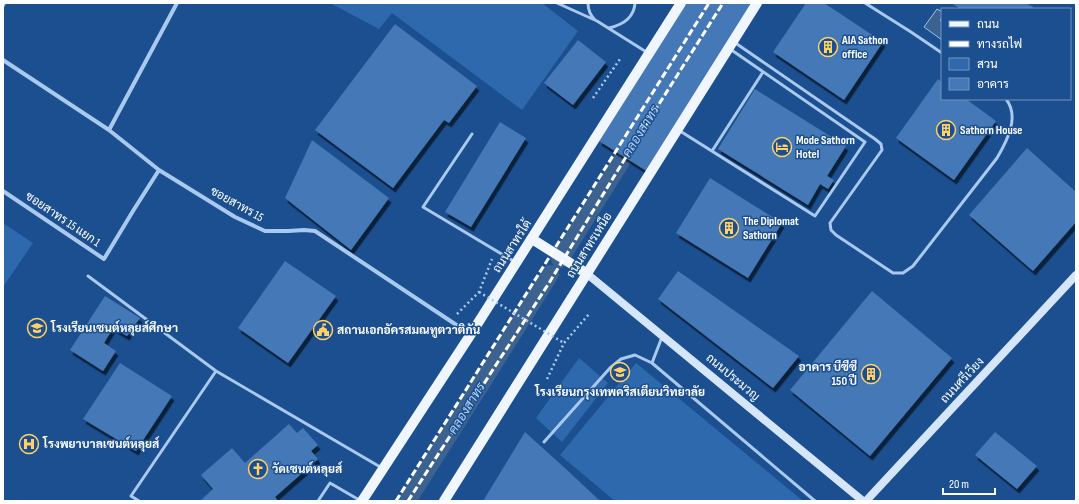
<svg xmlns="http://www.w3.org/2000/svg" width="1079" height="504" viewBox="0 0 1079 504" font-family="'Sofia Sans Condensed',Sarabun,sans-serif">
  <defs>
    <filter id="shadow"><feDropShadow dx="2.5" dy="4.5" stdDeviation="0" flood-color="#0009"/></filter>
  </defs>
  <rect width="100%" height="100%" fill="#1b4f8f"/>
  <path fill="#2e69ad" d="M330 3H542L578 31 522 110 392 13 379 29Z
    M3 223 33 243 3 287Z
    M579 358 608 383 562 442 536 418Z
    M636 363 803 501H615L560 455Z"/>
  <path fill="#3c6290" stroke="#9cc4f0" d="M937 9 942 12V18L940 20 942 21V40L924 27Z"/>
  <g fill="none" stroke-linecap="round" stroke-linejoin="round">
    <path stroke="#3c6290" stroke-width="18" d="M560 259 637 136
      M407 501 550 274"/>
  </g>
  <path fill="#4478b7" filter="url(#shadow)" d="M686 3H752L648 172 599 141Z
    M806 3H824L883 42 844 100 773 52Z
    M951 3H1026L1033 7 1032 9H961Z
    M395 24 477 86 449 123 444 120 393 188 315 130Z
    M578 40 606 62 573 105 544 83Z
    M938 79 942 82V99H966L996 121 954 180 896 138Z
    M755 89 846 146 827 176 834 180 828 189 820 184 808 205 718 149Z
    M500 122 526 138 471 227 445 212Z
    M312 140 389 198 351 250 285 198Z
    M1027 148 1076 192V222L1033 271 969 215Z
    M710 178 782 223 748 278 676 233Z
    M285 261 336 296 288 363 238 328Z
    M678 271 799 356 773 388 658 299Z
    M872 291 952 358 870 456 790 390Z
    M105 296 140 318 127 336 113 328 104 343 116 351 103 371 70 350Z
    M120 363 172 396 136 451 83 419Z
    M289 424 297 433 303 428 318 445 311 451 318 459 275 497 278 501H200L213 489 201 475 232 448 245 463Z
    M525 432 567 470 600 501H483Z
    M995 432 1037 466 1017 489 975 455Z"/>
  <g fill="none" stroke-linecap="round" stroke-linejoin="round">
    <path stroke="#a9c9ee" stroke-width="2.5" stroke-dasharray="2 3" stroke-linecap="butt" d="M593 98 620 59
      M457 314 479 292 492 259
      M547 379 564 343 589 314"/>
    <path stroke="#a9c9ee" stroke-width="3" d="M557 3 597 21 648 53
      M588 3C588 10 590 15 595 20
      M865 3 911 32 942 53
      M609 28C622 25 634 19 635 3
      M734 42 875 139 881 144 882 150 830 223 831 230 836 235 893 273H903L913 266 997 158C1007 141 1020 117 1006 99
      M680 131 815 216 865 142 730 49
      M472 134 423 207 515 262
      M712 151 763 72
      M88 276 216 371 382 468
      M652 363 662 337
      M544 442 610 368 621 359 635 355 652 363 815 501
      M139 501 131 496 216 371
      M318 501 330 483 361 501"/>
    <path stroke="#a9c9ee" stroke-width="4" d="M3 5 4 3
      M3 60 109 130 159 170 235 217 265 231H288L304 230 315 231 470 334
      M109 130 177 3
      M3 191 104 259 133 211 159 170"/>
    <path stroke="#d6e6fa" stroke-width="8" d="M586 273 863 501
      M866 501 1076 275"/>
    <path stroke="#f0f6ff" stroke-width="10" d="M532 239 586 273
      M362 501 471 334 681 3
      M444 501 757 3"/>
    <path stroke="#fff" stroke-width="3" stroke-dasharray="7 3" stroke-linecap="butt" d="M396 501 709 3
      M408 501 549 283 640 134 723 3"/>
    <path stroke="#a9c9ee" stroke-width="2.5" stroke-dasharray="2 3" stroke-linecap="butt" d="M479 292 564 343"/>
  </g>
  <defs>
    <g id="building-ring" transform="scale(1)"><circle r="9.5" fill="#1b4f8f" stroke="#ffd166" stroke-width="1.5"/><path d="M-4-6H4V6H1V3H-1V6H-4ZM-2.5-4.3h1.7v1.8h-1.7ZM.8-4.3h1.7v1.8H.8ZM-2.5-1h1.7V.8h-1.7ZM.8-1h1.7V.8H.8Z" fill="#ffd166"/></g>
    <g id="hotel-ring" transform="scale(1)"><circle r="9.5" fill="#1b4f8f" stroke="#ffd166" stroke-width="1.5"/><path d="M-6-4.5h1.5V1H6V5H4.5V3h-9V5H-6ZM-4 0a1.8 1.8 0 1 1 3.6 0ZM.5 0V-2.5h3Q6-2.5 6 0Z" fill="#ffd166"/></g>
    <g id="school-ring" transform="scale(1)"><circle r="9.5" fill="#1b4f8f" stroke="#ffd166" stroke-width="1.5"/><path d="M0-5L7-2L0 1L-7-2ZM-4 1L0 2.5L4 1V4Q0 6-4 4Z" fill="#ffd166"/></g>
    <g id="civic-ring" transform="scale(1)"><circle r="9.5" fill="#1b4f8f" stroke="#ffd166" stroke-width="1.5"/><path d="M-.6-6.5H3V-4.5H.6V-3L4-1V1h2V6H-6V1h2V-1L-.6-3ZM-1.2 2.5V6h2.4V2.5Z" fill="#ffd166"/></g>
    <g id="hospital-ring" transform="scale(1)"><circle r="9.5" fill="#1b4f8f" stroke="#ffd166" stroke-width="1.5"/><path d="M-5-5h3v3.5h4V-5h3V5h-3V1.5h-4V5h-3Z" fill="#ffd166"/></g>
    <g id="church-ring" transform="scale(1)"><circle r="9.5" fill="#1b4f8f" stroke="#ffd166" stroke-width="1.5"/><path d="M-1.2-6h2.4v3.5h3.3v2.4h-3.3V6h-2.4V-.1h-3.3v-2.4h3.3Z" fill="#ffd166"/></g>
  </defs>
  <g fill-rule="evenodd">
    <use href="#building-ring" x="828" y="47"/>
    <use href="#building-ring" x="946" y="130"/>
    <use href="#hotel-ring" x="782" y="147"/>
    <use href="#building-ring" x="729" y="228"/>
    <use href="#school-ring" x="37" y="328"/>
    <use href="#civic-ring" x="323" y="330"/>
    <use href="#school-ring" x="620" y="372"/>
    <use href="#building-ring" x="871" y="374"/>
    <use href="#hospital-ring" x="29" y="444"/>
    <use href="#church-ring" x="258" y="469"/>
  </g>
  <g text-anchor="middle" stroke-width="3" stroke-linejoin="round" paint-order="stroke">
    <g font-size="12" font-weight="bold" fill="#fff" stroke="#1b4f8f" text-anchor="start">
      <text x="842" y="44">AIA Sathon<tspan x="842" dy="14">office</tspan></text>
      <text x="960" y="134">Sathorn House</text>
      <text x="796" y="144">Mode Sathorn<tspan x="796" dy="14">Hotel</tspan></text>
      <text x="743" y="225">The Diplomat<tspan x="743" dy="14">Sathorn</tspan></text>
      <text x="51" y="332">โรงเรียนเซนต์หลุยส์ศึกษา</text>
      <text x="337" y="334">สถานเอกอัครสมณทูตวาติกัน</text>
      <text x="857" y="371" text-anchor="end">อาคาร บีซีซี<tspan x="857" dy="14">150 ปี</tspan></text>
      <text x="620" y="396" text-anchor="middle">โรงเรียนกรุงเทพคริสเตียนวิทยาลัย</text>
      <text x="43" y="448">โรงพยาบาลเซนต์หลุยส์</text>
      <text x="272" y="473">วัดเซนต์หลุยส์</text>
    </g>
    <g font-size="12" fill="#fff" stroke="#1b4f8f">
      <text transform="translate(237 204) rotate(29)" y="4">ซอยสาทร 15</text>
      <text transform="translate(63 219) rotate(34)" y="4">ซอยสาทร 15 แยก 1</text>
      <text transform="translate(589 245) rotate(-58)" y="4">ถนนสาทรเหนือ</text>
      <text transform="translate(512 246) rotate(-57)" y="4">ถนนสาทรใต้</text>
      <text transform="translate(733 377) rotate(40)" y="4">ถนนประมวญ</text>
      <text transform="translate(962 380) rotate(-47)" y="4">ถนนศรีเวียง</text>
    </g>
    <g font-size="13" font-style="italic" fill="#b5d3f5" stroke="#1b4f8f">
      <text transform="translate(640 131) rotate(-58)" y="5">คลองสาทร</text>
      <text transform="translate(466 408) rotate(-58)" y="5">คลองสาทร</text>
    </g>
  </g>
  <rect width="1079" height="504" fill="none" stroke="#ffffff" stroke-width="8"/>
  <rect x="941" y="8" width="130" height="92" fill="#1b4f8f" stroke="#7695bc"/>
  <rect x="949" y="21" width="20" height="6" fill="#f0f6ff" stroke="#7695bc"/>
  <text x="977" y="28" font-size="12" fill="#ffffff">ถนน</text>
  <rect x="949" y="41" width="20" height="6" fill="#ffffff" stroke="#7695bc"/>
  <text x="977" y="48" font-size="12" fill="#ffffff">ทางรถไฟ</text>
  <rect x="949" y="58" width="20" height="12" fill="#2e69ad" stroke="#7695bc"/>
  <text x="977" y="68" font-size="12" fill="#ffffff">สวน</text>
  <rect x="949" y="78" width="20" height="12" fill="#4478b7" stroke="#7695bc"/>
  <text x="977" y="88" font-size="12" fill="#ffffff">อาคาร</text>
  <path d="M943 488v6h52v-6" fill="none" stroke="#ffffff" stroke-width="2"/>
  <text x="949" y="488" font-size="12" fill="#ffffff" stroke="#1b4f8f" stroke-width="3" paint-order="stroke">20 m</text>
</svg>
